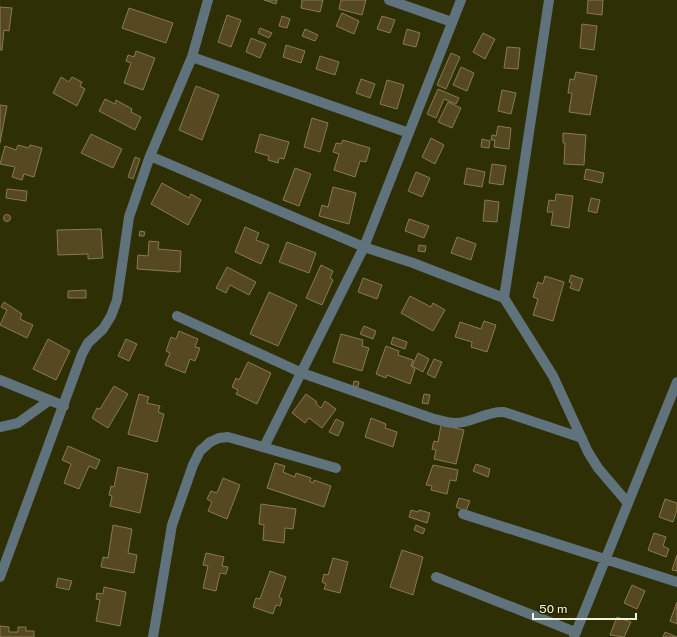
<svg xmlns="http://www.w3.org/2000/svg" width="677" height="637" viewBox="0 0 677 637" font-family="'Public Sans',sans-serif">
  <rect width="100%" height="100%" fill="#2e2f05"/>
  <path fill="#564921" stroke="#887a51" d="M264 0H277L276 4Z
    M302 0H323L320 12 301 8Z
    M341 0H366L362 15 339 9Z
    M588 0H603L602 15 587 13Z
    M0 7 12 8 9 31 4 30 2 50H0Z
    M129 8 173 23 166 43 122 28Z
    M342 13 359 21 354 34 336 26Z
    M227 15 241 20 231 47 218 42Z
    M282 16 290 19 287 28 279 26Z
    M382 16 395 20 390 33 377 29Z
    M582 24 597 26 594 50 580 48Z
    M260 28 272 33 269 38 258 33Z
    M305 29 318 35 315 41 302 36Z
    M407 29 420 33 416 47 403 44Z
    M483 33 495 39 485 59 473 52Z
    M251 38 266 44 260 58 246 52Z
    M286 45 305 51 301 63 283 57Z
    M507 47 520 48 518 69 504 68Z
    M136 51 155 58 143 90 124 83 131 63 126 61 128 55 134 57Z
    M451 53 460 57 446 89 437 85Z
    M320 56 339 62 335 75 316 69Z
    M461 67 474 73 467 91 453 85Z
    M576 72 597 76 590 115 569 112 572 93H568L570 79 574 80Z
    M61 77 69 82 72 77 82 82 80 86 85 89 77 106 53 93Z
    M361 79 375 84 370 98 356 93Z
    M387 80 404 85 397 109 380 104Z
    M196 86 219 95 202 140 179 130Z
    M438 89 459 98 456 104 444 99 436 118 427 114Z
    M502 90 516 93 511 114 498 111Z
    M105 99 115 104 116 100 132 109 131 112 141 117 135 130 99 111Z
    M448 102 461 108 452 128 438 122Z
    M0 105 7 106 0 143Z
    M312 118 328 123 320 152 304 147Z
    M498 126 511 128 509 149 494 147 495 140H491L492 135 496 136Z
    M563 133 586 135 584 165 564 164 565 143H563Z
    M91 134 122 149 113 168 81 153Z
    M260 134 289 142 284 159 279 158 278 163 268 160 269 156 255 152Z
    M431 138 444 145 435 164 422 157Z
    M482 139 490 141 489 148 481 147Z
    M343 140 370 148 366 162 360 161 355 177 334 170 339 154 333 152 336 143 341 144Z
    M18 145 29 148 30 145 42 148 34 177 24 174 22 180 12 177 15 167 0 164 5 146 16 150Z
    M135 157 140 159 133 179 128 177Z
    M492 164 506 166 503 185 489 183Z
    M295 168 311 174 299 206 283 200Z
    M467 168 485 172 482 187 464 184Z
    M586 169 604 173 602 183 584 179Z
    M416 172 430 178 422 197 408 191Z
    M162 183 189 198 191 194 201 200 188 225 151 204Z
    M333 187 356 193 349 224 319 216 322 205 328 207Z
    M7 189 27 191 26 201 6 198Z
    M556 194 573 196 569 228 551 225 553 212H547L549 200 555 201Z
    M591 198 600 200 597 213 588 211Z
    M485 200 499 202 497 222 483 221Z
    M3.5 218a3.5 3.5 0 1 1 7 0a3.5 3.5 0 1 1-7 0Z
    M409 219 429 226 424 238 405 231Z
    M245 227 259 233 256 240 269 245 261 264 235 252Z
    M101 229 103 258 88 259V254L58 255 57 230Z
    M140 231 145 232 144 236H139Z
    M457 237 476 244 471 260 451 253Z
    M149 241 159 242 158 249 181 251 180 272 137 269 138 255 148 256Z
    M287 242 316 253 309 273 279 262Z
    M419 245 426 246 425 252 418 251Z
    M321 265 333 271 330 278 333 280 322 305 306 298Z
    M227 267 256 282 249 295 230 285 226 293 216 288Z
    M571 275 583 279 579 291 570 288 572 283 569 282Z
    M545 276 564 282 553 321 533 315 538 299 533 297 538 282 543 284Z
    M363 278 382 285 377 299 358 292Z
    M86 290V298H68V291Z
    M269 292 297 305 278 346 250 334Z
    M410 296 431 307 433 303 445 310 433 331 401 313Z
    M4 302 22 314 20 319 33 325 27 338 0 325 7 310 1 307Z
    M484 321 496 325 487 352 471 347 472 342 455 337 460 322 481 329Z
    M364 326 376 331 373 339 360 334Z
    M179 331 198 339 195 347 200 348 195 361 190 359 185 373 165 365 170 353 166 351 171 337 176 339Z
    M341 334 363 340 362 346 369 348 362 371 333 362Z
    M393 337 407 342 405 349 391 344Z
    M48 339 70 351 56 380 33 369Z
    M126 339 137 344 129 361 118 356Z
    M386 346 399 351 398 355 413 360 411 366 415 369 410 384 387 375 386 378 376 374Z
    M418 353 429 359 423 372 412 366Z
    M434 359 442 362 435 378 427 374Z
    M248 362 271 373 257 404 236 394 238 390 232 387 236 378 239 380Z
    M354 381 359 382 358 387 353 386Z
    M114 386 128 394 108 428 92 418 97 408 100 409Z
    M139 394 149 397 147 403 160 406 158 412 164 414 157 442 128 434Z
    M306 394 317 402 316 404 321 408 325 401 336 409 322 428 309 418 305 423 292 413Z
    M424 394 430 395 428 404 422 403Z
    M371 418 386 424 385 428 397 432 393 447 365 437Z
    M336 419 344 423 338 436 329 432Z
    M441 425 464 430 456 464 434 459 436 450 432 449 434 441 438 442Z
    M68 446 100 460 96 469 89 466 79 489 64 483 71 464 62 460Z
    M275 463 285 466 283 472 295 477 296 473 311 478 310 482 313 483 314 480 331 486 324 507 267 488Z
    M476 464 490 469 488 477 473 471Z
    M433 465 458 470 456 481 450 480 447 494 431 490 432 486 426 485Z
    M118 467 148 474 140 513 110 506 112 496 109 495 111 486 114 487Z
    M223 478 240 485 227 519 208 511 212 502 207 499 211 491 217 493Z
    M459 498 470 501 466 511 456 507Z
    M665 499 677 503V510L673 522 659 517Z
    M261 504 296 509 293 529 285 528 284 543 263 540 264 525 259 524Z
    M411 510 418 512 419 510 430 513 427 523 409 517Z
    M113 525 132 529 128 553 137 555 134 573 101 567 103 557 108 558Z
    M416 525 425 529 423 534 414 530Z
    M654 533 666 537 663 546 669 549 666 557 648 550Z
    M402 550 423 557 413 595 390 587Z
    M206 553 224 557 222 566 228 567 226 574 220 573 216 591 203 588 208 566 203 565Z
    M677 555V571L672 570Z
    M333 558 348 562 340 593 324 589 326 584 322 582 324 574 328 575Z
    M270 571 286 577 279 597 282 599 280 606 276 605 273 614 253 607 256 598 260 599Z
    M58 578 72 581 69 590 56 587Z
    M632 585 645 591 637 609 624 603Z
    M104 587 126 592 120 626 96 621 100 600 96 599 97 593 103 594Z
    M677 602V624L670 621Z
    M617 617 631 622 624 637 610 635Z
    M0 626 9 627V632H18V627H26V631H34V637H0Z
    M665 632 677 637H663Z"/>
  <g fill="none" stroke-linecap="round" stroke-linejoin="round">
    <path stroke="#60727c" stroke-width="10" d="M208 0 192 57 409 133
      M389 0 452 22
      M461 0 364 247 413 263 504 298 549 0
      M150 156 364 247 264 447
      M504 298 553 376 588 452 598 468 627 502
      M177 316 302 373 434 419C440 420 448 423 455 423 473 423 486 411 504 412L582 438
      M0 380 64 406
      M0 427 18 423 50 400
      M463 514 677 582
      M0 577 82 354 88 343 103 329 111 316 117 300 129 217 150 156 192 57
      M436 577 575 632
      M153 637 172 525 193 465 200 451 210 442 219 438 228 437 336 468
      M574 637 677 382"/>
  </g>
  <path d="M533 613v6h103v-6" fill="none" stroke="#f2f4de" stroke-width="2"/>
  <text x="539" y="613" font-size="12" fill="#f2f4de" stroke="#242500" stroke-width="3" paint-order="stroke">50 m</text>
</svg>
